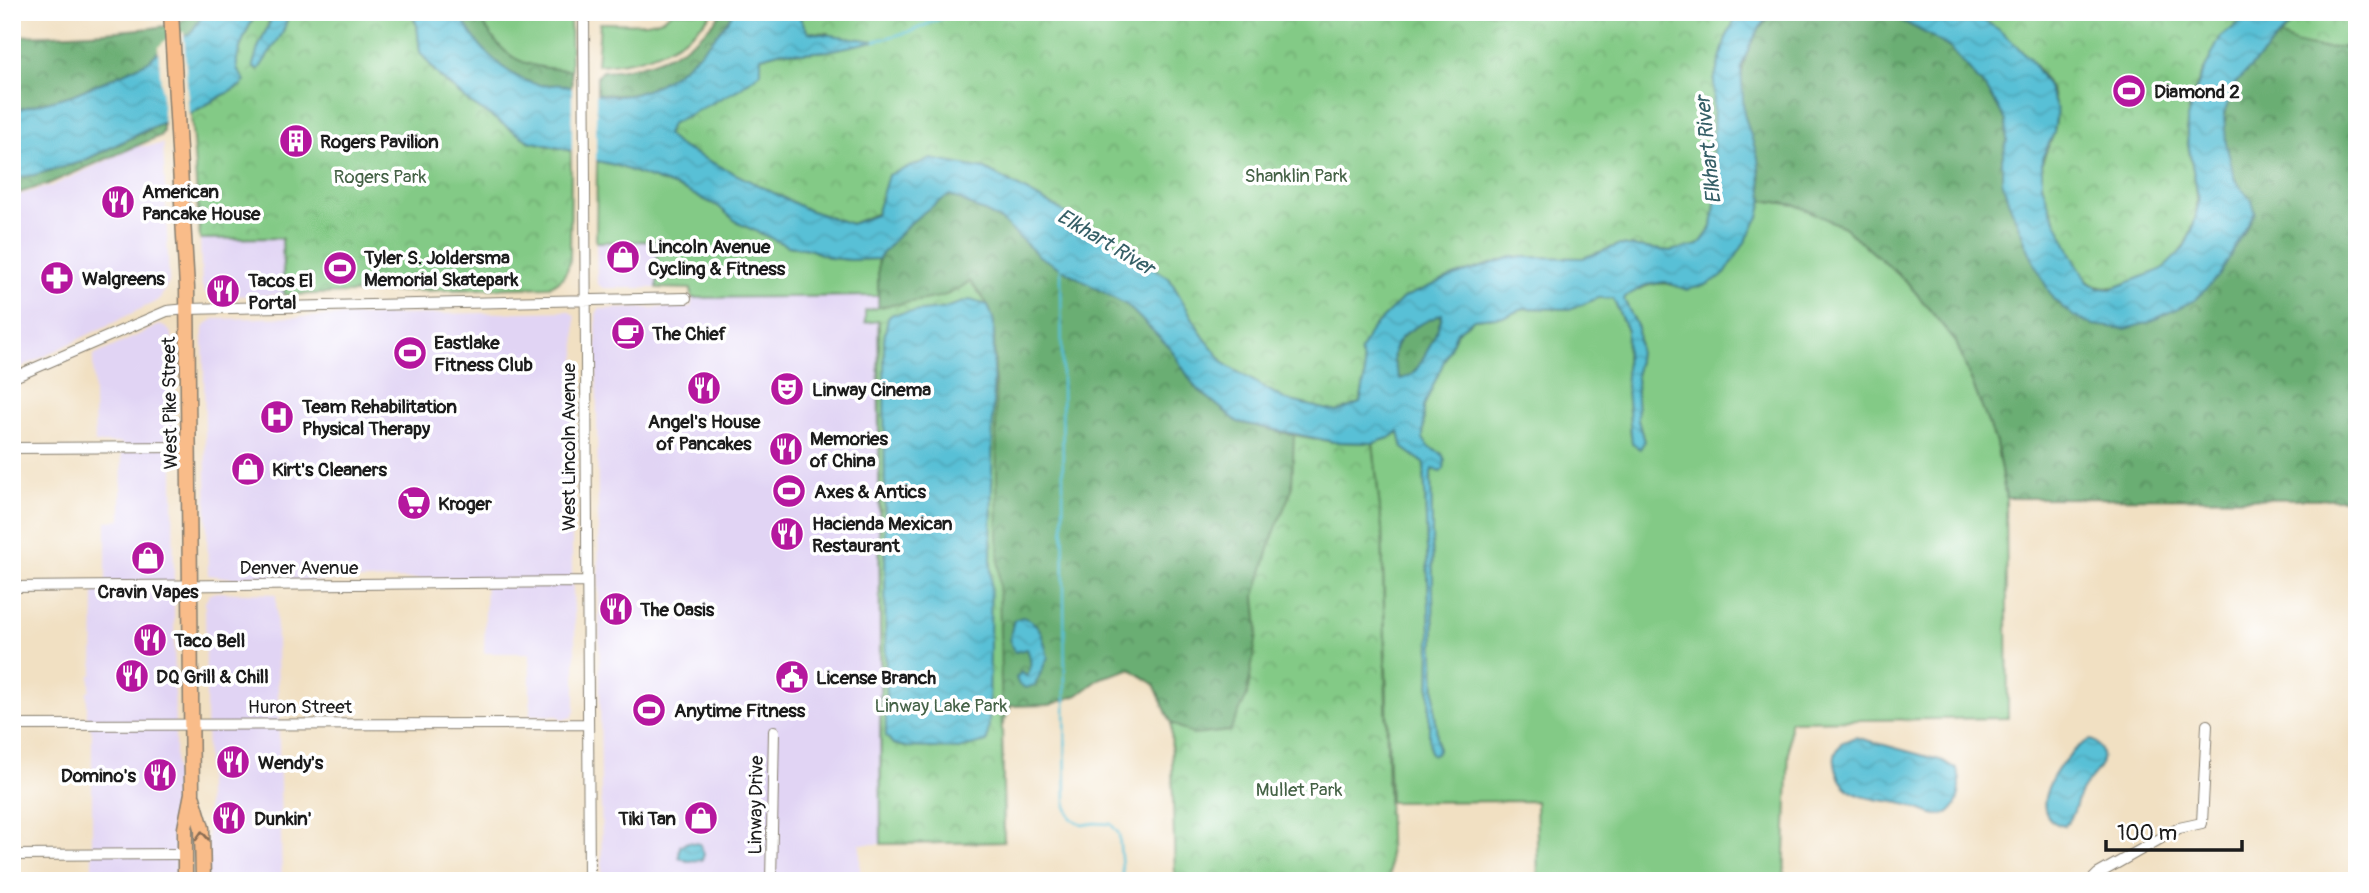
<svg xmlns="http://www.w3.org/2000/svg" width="2369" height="893" viewBox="0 0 2369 893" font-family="Pangolin,sans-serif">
  <defs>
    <pattern id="forest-crowns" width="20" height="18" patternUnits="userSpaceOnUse" patternTransform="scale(1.75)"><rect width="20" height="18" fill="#6aae73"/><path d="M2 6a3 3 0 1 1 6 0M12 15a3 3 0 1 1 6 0" fill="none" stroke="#568d5e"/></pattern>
    <pattern id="park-crowns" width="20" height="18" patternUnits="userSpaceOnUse" patternTransform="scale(1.75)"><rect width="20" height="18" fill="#83ca86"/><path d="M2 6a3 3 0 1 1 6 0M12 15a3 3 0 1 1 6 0" fill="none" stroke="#71ad73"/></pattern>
    <pattern id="water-waves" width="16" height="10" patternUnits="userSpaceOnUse" patternTransform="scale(1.75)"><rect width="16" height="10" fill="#59c0d6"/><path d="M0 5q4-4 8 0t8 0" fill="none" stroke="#4da4b7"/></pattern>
  </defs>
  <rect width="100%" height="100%" fill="#fff"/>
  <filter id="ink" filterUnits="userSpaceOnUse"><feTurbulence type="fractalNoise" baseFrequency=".0143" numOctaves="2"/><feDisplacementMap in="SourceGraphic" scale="14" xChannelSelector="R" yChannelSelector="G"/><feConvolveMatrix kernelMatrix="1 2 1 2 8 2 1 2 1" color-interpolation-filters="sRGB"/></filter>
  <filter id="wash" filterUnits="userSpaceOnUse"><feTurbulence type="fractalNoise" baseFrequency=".00686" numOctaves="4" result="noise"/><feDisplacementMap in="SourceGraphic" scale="28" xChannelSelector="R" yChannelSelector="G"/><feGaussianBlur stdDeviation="1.57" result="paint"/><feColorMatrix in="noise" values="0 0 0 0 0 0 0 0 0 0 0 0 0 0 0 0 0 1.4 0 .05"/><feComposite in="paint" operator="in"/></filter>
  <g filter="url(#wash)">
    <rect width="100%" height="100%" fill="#f1e0c2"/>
    <path fill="#e1d4f4" d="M163 144 169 282 159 300 12 372V197L52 186 137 147Z
      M283 238 284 295 212 296 206 294 202 286 200 239Z
      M657 241V288H603L597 284 596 242Z
      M878 296 881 844H860V881H602L596 314 599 309 691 307 692 298Z
      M569 311 575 317 576 354 572 381V573L575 629V711L572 717 562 720 558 716 530 715V653H484L486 578 288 581 248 580 208 575 203 332 206 324 214 319Z
      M160 325 165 326 172 334 176 881H92V733L87 716V691L90 690V675L93 674 94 591 106 590V521L121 520 122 443H95L93 356Z
      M217 592 276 594 282 881H208L205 602 209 594Z"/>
    <path fill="#83ca86" stroke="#507351" stroke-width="2" d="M459 12H570L571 70 559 84 541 86Z
      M672 12H713C683 49 643 63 597 65L600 23C622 22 656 29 672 12Z
      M597 161 615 165 682 189 718 206 738 223 788 246 809 249 831 258 850 260 878 259V296L692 298 691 289 657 288V241L596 242Z
      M1763 200 1796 205 1844 227 1907 282 1956 342 1996 443 2006 498 2008 718 1790 721 1784 881H1538L1536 801 1390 802 1382 529 1373 443 1389 438 1399 432 1403 448 1424 463 1430 634 1429 736 1438 750 1435 714 1431 472 1442 454 1430 448 1423 439 1424 405 1457 332 1474 319 1506 316 1524 308 1571 309 1598 298H1613L1627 331 1626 378 1631 436 1644 442 1638 420 1636 377 1639 350 1638 328 1624 300 1625 296C1641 288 1655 280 1673 285L1759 217Z"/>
    <path fill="url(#forest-crowns)" stroke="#436548" stroke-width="2" d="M194 12H205L190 34 172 38 149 61 117 76 72 95 12 111 13 42 19 36C57 35 90 34 128 30 151 28 176 29 194 12Z
      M459 12H477C502 59 519 67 571 70L572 88C560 84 550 87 539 85 504 76 473 45 459 12Z
      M722 12H734C712 44 678 81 640 93 626 97 611 95 597 93V77L602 71C649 69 693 51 722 12Z
      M1775 12H1885L1931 36 1951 49 1989 92 2006 121 2007 141 2002 159V181L2035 265 2243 235 2255 212C2251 198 2241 192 2235 179 2223 153 2219 110 2235 84 2247 66 2266 51 2280 36 2305 50 2329 49 2357 45V499L2006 498 1996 443 1956 342 1907 282 1844 227 1796 205 1763 200C1761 185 1761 171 1757 157 1754 143 1748 129 1744 115 1735 77 1745 39 1775 12Z
      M163 123V132L160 136 48 184 12 195V178L34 175 81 162Z
      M950 195 1001 220 1039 256 1128 306 1170 347 1195 387 1238 422 1294 435 1292 489 1273 536 1255 596 1258 628 1248 696 1230 731 1194 735 1171 723 1154 684 1130 669 1101 678 1078 695 1050 705 1011 706 1002 726 1004 842 881 844 878 259C902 229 917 214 950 195Z
      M1442 313C1443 323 1422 364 1415 372 1411 376 1406 378 1399 379 1398 373 1395 368 1394 362 1389 334 1423 323 1442 313Z"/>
    <path fill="url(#park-crowns)" stroke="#507351" stroke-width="2" d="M267 12 270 22 258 48V69L282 34 290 12H411L417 25 420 52 440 77 469 102 529 141 571 151 570 259C568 272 561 283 547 287L284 295 282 238 200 239 191 113 240 86 244 81C243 77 240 75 238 71 232 59 249 26 256 14Z
      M801 12H1739L1726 38 1713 146 1716 196 1712 227 1699 245 1670 251 1619 245 1583 258 1512 257 1451 277 1403 298 1371 330 1361 352C1368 371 1364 384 1360 403L1337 412 1286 400 1226 365 1203 336 1169 278 1054 206 985 169 851 224 808 210 679 146 667 135 671 124 761 57 782 51 801 53 828 51V33L808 32 800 18Z
      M1968 12H2253C2248 17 2241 20 2236 25 2211 50 2183 101 2187 138 2191 171 2205 199 2191 231 2185 246 2176 260 2163 269 2148 279 2104 296 2089 282 2073 267 2050 210 2043 187 2036 161 2048 154 2054 132 2068 79 2007 34 1968 12Z
      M2302 12H2357V45C2329 49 2305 50 2280 36Z
      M970 281 988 305 994 322 1004 842 881 844 879 321 865 323V311C893 302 920 303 946 295 955 292 963 286 970 281Z
      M1294 435 1334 442 1373 443 1382 529 1390 881H1175L1171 723 1194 735 1230 731 1247 696 1258 628 1255 596 1273 536 1292 489Z"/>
    <path fill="url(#water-waves)" stroke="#3a6e79" stroke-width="2" fill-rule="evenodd" d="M205 12H263L255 15C249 26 232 59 238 71 240 75 243 77 245 81L240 86 191 113 159 124 81 162 34 175 12 178V111L72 95 117 76 149 61 172 38 190 34Z
      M267 12H290L282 34 259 69H255L253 65 258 48 270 22Z
      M411 12H459C472 42 507 80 541 85 548 87 555 83 562 85 581 89 600 97 620 96 664 94 710 47 734 12H801L800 18 808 32 875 41 828 51 801 53 782 51 761 57V72L739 89 671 124 667 135 679 146 808 210 851 224 876 215 888 175 931 159 985 169 1054 206 1169 278 1203 336 1226 365 1286 400 1337 412 1360 403C1364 384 1368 371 1360 352L1371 330 1403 298 1451 277 1512 257 1583 258 1619 245 1670 251 1699 245 1712 227 1716 196 1713 146 1714 80 1726 38 1739 12H1775L1764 21 1751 43 1741 67 1744 114 1758 158 1763 200 1759 217 1744 244 1725 274 1708 284 1687 290 1665 282 1646 285 1625 297 1624 300 1638 328 1639 350 1636 377 1638 420 1644 442 1640 449 1632 444 1626 378 1627 331 1613 298H1598L1571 309 1524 308 1506 316 1474 319 1457 332 1424 406 1423 439 1430 448 1442 454 1445 460 1444 469 1440 472 1433 469 1431 472 1435 714 1438 750 1436 754 1433 755 1430 752 1429 736 1430 634 1424 463 1403 448 1399 432 1389 438 1373 443 1334 442 1238 422 1195 387 1170 348 1128 306 1039 256 1001 220 950 195C917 214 902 229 878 259L850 260 831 258 809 249 788 246 738 223 718 206 682 189 615 165 597 161 581 153 529 141 469 102 440 77 420 52 417 25ZM1442 314C1442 323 1422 363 1415 371 1411 376 1406 378 1400 379 1398 373 1395 368 1394 362 1389 334 1423 323 1442 314Z
      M1885 12H1968L1998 29 2031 60 2047 85 2057 109 2054 133 2042 158V184L2051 211 2076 263 2088 282 2098 288 2111 289 2163 269 2184 248 2193 228 2199 201 2187 138V118L2200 79 2220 38 2253 12H2302L2235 84 2224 114 2226 143 2235 180 2252 201 2255 212 2219 276 2195 300 2147 323 2125 329 2093 325 2073 316 2053 299 2035 265 2009 203 2002 181V159L2007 141 2006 121 1989 92 1951 49 1931 36Z
      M970 300 988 305 994 322 989 723 987 742 959 749 905 747 893 744 886 736 884 339 888 317 893 314 941 309Z
      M1022 617C1042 622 1043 639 1048 657L1035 685 1026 688 1019 685 1016 678 1021 672 1027 676C1032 668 1031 657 1027 649L1015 652C1007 642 1011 631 1014 620Z
      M1855 737 1943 761 1957 770C1963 783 1960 808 1946 814 1934 819 1916 806 1904 804 1878 798 1844 802 1836 769 1833 758 1835 753 1841 743Z
      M2090 740C2096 741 2098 744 2101 750 2108 768 2088 778 2081 792 2074 804 2076 817 2064 826 2018 816 2064 750 2090 740Z
      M688 842 700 844 704 854 702 860 687 861 679 857 680 846Z"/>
    <path fill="#f1e0c2" d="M184 32 189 117 164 125 158 47 171 35Z
      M572 84 596 90V165L572 155Z"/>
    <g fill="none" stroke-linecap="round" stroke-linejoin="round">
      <path stroke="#59c0d6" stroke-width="2.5" d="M875 41 912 31 955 12
        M1061 266 1066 806 1071 818 1082 825 1095 823 1111 824 1119 834 1123 881"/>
    </g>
  </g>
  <g filter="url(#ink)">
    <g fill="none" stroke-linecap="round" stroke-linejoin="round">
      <g stroke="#867e6f" stroke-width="12">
        <path id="minor" d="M584 12 589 881
          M12 378 167 311 187 309 686 298
          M12 448 189 447
          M12 587 586 582
          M12 725 588 724
          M12 855 185 854
          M771 881 774 731
          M2091 881 2098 874 2179 828 2202 823 2207 725"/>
      </g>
      <g stroke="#867e6f" stroke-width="17">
        <path id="highway" d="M171 12 187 288 192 793 185 828V881
          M193 798 202 828 203 881"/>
      </g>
      <use href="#minor" stroke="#fff" stroke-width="10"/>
      <use href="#highway" stroke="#f9bc89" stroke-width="14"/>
    </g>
    <defs><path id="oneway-chevron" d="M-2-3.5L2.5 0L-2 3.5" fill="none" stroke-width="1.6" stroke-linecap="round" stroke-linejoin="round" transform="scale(1.75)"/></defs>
    <use stroke="#8a6c52" href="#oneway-chevron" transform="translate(202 836) rotate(-93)"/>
  </g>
  <defs>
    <g id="stadium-disc" transform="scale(1.75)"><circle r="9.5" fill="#b5179e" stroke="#fff"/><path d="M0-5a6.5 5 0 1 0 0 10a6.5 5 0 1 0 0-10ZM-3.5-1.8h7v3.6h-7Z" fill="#fff"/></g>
    <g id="building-disc" transform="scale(1.75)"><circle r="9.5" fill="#b5179e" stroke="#fff"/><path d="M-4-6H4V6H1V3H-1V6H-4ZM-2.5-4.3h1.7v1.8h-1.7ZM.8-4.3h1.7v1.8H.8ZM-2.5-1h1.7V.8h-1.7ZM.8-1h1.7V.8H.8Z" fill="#fff"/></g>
    <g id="restaurant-disc" transform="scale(1.75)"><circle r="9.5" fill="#b5179e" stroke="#fff"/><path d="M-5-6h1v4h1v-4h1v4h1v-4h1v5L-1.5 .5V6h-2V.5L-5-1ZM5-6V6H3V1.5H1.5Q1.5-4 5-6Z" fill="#fff"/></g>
    <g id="shop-disc" transform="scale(1.75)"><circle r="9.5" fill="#b5179e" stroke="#fff"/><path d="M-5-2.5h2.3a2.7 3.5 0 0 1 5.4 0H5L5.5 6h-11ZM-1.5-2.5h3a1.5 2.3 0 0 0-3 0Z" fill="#fff"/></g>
    <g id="pharmacy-disc" transform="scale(1.75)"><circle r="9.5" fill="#b5179e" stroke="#fff"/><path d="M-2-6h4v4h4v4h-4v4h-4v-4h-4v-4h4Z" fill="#fff"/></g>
    <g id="cafe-disc" transform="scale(1.75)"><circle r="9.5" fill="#b5179e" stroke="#fff"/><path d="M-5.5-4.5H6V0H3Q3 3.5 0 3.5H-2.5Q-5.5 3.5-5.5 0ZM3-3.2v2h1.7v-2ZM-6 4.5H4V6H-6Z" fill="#fff"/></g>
    <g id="theatre-disc" transform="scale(1.75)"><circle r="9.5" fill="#b5179e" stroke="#fff"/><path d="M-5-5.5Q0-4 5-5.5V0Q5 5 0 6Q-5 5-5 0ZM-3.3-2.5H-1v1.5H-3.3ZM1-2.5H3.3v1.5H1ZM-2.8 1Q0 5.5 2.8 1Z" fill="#fff"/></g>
    <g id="hospital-disc" transform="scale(1.75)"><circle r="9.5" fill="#b5179e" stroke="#fff"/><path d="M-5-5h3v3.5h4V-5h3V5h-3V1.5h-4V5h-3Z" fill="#fff"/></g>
    <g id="supermarket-disc" transform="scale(1.75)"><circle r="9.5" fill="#b5179e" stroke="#fff"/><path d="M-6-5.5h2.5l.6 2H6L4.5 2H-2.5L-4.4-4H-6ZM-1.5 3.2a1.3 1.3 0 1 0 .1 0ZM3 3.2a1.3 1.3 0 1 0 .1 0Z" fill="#fff"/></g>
    <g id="civic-disc" transform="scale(1.75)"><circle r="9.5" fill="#b5179e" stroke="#fff"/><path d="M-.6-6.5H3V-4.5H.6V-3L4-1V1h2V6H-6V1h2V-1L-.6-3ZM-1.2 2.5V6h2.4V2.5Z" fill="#fff"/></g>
  </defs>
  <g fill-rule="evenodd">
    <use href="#stadium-disc" x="2129" y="91"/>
    <use href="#building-disc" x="296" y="141"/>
    <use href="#restaurant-disc" x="118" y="202"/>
    <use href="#shop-disc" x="623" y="257"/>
    <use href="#stadium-disc" x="340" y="268"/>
    <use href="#pharmacy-disc" x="57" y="278"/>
    <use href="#restaurant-disc" x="223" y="291"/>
    <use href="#cafe-disc" x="628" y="333"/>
    <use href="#stadium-disc" x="410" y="353"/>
    <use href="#restaurant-disc" x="704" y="388"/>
    <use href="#theatre-disc" x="787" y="389"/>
    <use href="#hospital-disc" x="277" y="417"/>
    <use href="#restaurant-disc" x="786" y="449"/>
    <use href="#shop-disc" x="248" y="469"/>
    <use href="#stadium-disc" x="789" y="491"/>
    <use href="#supermarket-disc" x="414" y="503"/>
    <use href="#restaurant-disc" x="787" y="534"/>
    <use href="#shop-disc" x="148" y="558"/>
    <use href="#restaurant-disc" x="616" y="609"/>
    <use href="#restaurant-disc" x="150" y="640"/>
    <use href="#restaurant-disc" x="132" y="676"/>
    <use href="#civic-disc" x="792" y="677"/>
    <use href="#stadium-disc" x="649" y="710"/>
    <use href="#restaurant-disc" x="233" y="762"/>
    <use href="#restaurant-disc" x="160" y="775"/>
    <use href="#restaurant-disc" x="229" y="818"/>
    <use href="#shop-disc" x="701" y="818"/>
  </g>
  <g text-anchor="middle" stroke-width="7" stroke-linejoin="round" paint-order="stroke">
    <g font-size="19" font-weight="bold" fill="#1c1c1c" stroke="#fff" text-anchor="start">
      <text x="2154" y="98">Diamond 2</text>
      <text x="320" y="148">Rogers Pavilion</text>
      <text x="142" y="198">American<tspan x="142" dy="22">Pancake House</tspan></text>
      <text x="648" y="253">Lincoln Avenue<tspan x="648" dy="22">Cycling &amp; Fitness</tspan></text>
      <text x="364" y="264">Tyler S. Joldersma<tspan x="364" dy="22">Memorial Skatepark</tspan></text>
      <text x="82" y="285">Walgreens</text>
      <text x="248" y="287">Tacos El<tspan x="248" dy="22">Portal</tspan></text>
      <text x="652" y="340">The Chief</text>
      <text x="434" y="349">Eastlake<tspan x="434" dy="22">Fitness Club</tspan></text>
      <text x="812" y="396">Linway Cinema</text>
      <text x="302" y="413">Team Rehabilitation<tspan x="302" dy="22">Physical Therapy</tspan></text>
      <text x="704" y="428" text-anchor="middle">Angel's House<tspan x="704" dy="22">of Pancakes</tspan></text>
      <text x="810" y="445">Memories<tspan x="810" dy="22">of China</tspan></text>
      <text x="272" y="476">Kirt's Cleaners</text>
      <text x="814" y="498">Axes &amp; Antics</text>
      <text x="438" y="510">Kroger</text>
      <text x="812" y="530">Hacienda Mexican<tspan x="812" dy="22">Restaurant</tspan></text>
      <text x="148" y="598" text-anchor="middle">Cravin Vapes</text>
      <text x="640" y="616">The Oasis</text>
      <text x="174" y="647">Taco Bell</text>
      <text x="156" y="683">DQ Grill &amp; Chill</text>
      <text x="816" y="684">License Branch</text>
      <text x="674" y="717">Anytime Fitness</text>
      <text x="258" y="769">Wendy's</text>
      <text x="136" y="782" text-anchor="end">Domino's</text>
      <text x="254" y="825">Dunkin'</text>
      <text x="676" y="825" text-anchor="end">Tiki Tan</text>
    </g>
    <g font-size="19" fill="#456246" stroke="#fff">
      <text x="1296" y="182">Shanklin Park</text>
      <text x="380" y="183">Rogers Park</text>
      <text x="941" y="712">Linway Lake Park</text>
      <text x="1299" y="796">Mullet Park</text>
    </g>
    <g font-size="19" fill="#1c1c1c" stroke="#fff">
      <text transform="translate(169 403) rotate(-91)" y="7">West Pike Street</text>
      <text transform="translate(568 447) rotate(-90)" y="7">West Lincoln Avenue</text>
      <text x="299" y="574">Denver Avenue</text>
      <text x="300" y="713">Huron Street</text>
      <text transform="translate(755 805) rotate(-89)" y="7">Linway Drive</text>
    </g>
    <g font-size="21" font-style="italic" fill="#345e66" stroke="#fff">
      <text transform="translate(1708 150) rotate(-96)" y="7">Elkhart River</text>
      <text transform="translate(1106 242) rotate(31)" y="7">Elkhart River</text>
    </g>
  </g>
  <rect width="2369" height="893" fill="none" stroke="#fff" stroke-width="42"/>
  <path d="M2106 840v10h136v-10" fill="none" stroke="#1c1c1c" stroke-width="3.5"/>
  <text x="2117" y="840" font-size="21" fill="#1c1c1c" stroke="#ffffff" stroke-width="5" paint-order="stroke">100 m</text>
</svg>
